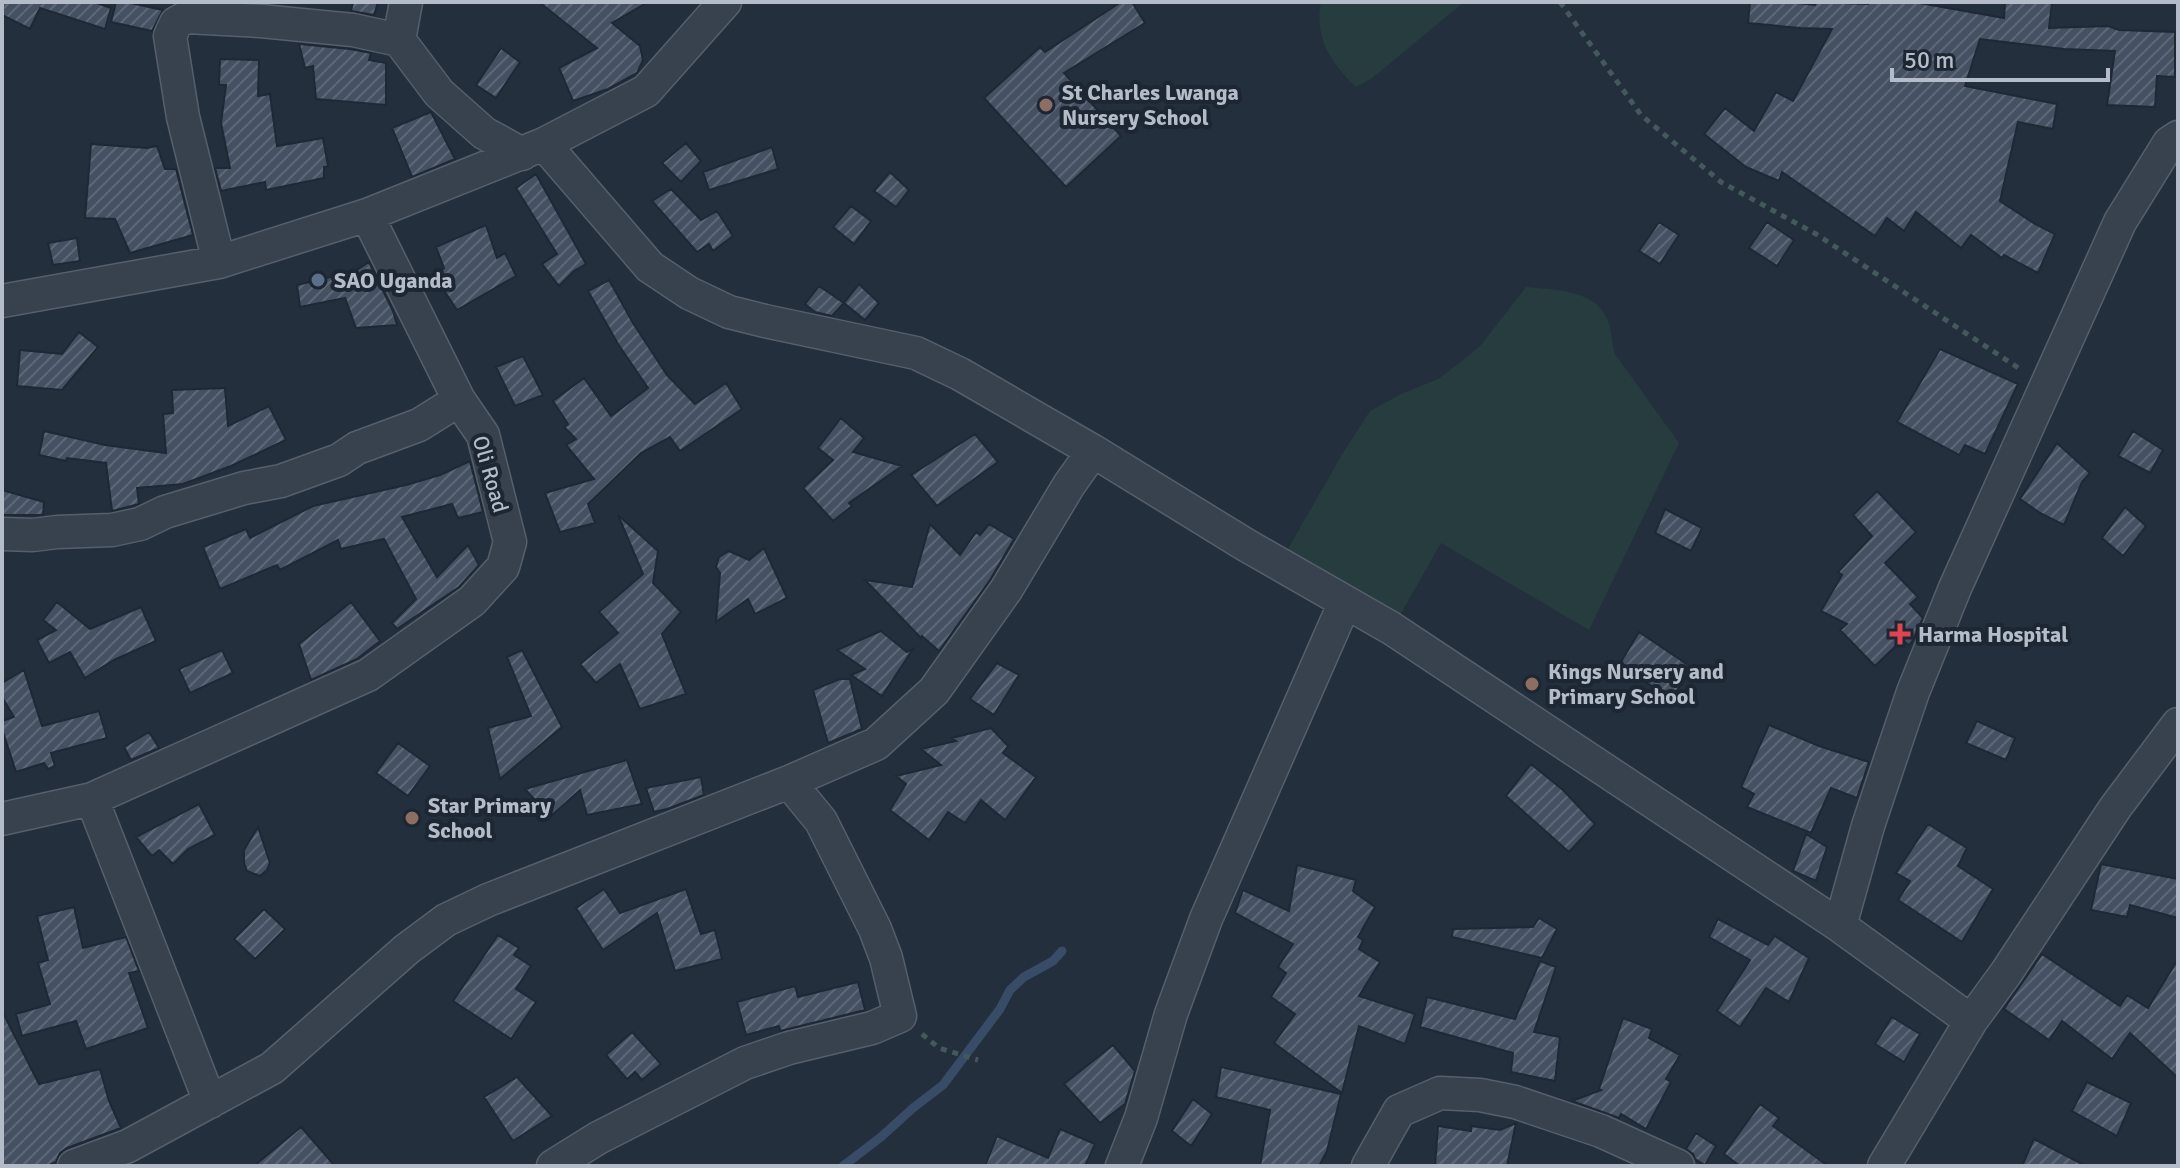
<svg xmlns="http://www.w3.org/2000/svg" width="2180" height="1168" viewBox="0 0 2180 1168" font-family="Signika,sans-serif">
  <defs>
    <pattern id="building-hatch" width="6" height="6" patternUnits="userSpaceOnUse" patternTransform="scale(2)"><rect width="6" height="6" fill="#455162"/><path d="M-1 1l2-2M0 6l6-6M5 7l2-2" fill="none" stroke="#5d6877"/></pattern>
  </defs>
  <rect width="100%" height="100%" fill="#242f3e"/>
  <path fill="#263c3f" d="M1321 2H1464L1371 79 1356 87C1331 62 1314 39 1321 2Z
    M1526 287C1553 290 1593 289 1606 317 1612 327 1611 342 1615 354L1679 443 1589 630 1441 543 1399 617 1285 554 1344 451 1370 411 1401 394 1438 379 1462 361 1481 345Z"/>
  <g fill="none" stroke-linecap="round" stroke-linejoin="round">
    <path stroke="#394c67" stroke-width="9" d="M843 1166 881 1137 913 1108 943 1085 1000 1009 1010 990 1024 977 1053 961 1062 951"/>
  </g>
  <path fill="url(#building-hatch)" stroke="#1f2835" stroke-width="2" d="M2 2H94L111 8 105 29 40 8 30 29 2 15Z
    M116 2H126L163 10 152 31 111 22Z
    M353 2H378L374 15 351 11Z
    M539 2H648L612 23 640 46 643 60 637 73 608 89 573 101 559 68 597 48Z
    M1121 2H1132L1145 23 1064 73 1121 136 1066 187 984 98 1040 47 1045 52Z
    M1750 2H1788L1815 5 1816 2 1868 4V2H1914L2004 18 2005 2 2052 3 2049 28 2108 26 2119 30 2175 32V77L2157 76 2155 107 2107 105 2115 51 2064 49 1980 39 1965 86 2057 104 2053 129 2018 122 2000 201 2035 224 2055 234 2038 273 2004 255 2002 258 1971 235 1961 248 1916 212 1904 231 1887 218 1875 236 1782 172 1779 181 1746 167 1704 134 1725 108 1754 131 1776 92 1793 101 1832 29 1800 28 1748 23Z
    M299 44 350 49 371 53 369 60 386 63V105L316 99 313 66 305 68Z
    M501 48 520 62 496 98 476 85Z
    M220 59 259 60 258 96 270 94 277 146 323 138 328 166 324 167V178L266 190 265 182 221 191 215 168H230L221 123 226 85H219Z
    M431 112 455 159 412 177 392 128Z
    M686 143 701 161 681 182 662 163Z
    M91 144 147 148 157 146 165 169H176L193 235 130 253 115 219 85 218Z
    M772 147 778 169 709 190 703 172Z
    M890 172 909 190 896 207 874 191Z
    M536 174 586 264 574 271 559 286 542 264 557 254 516 188Z
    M671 189 701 220 717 211 733 236 713 251 709 244 697 252 652 201Z
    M851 206 871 221 854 244 833 227Z
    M1659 222 1679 235 1660 264 1639 251Z
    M1767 222 1794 240 1777 266 1749 248Z
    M486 225 497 258 505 253 516 276 457 310 435 277 444 268 436 247Z
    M77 238 80 261 53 265 48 243Z
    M369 262 393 311 397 325 356 328 345 298 300 307 297 285 355 271Z
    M609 280 633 323 667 375 695 404 726 383 742 409 680 451 670 437 641 453 588 504 595 523 560 532 545 493 594 479 566 445 576 439 564 427 568 424 553 401 584 378 611 416 648 388 618 344 588 291Z
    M859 284 879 303 865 320 844 303Z
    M819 286 844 303 832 316 815 312 805 304Z
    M79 332 98 347 62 390 17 386 20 350 62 354Z
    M1940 349 2018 384 1985 454 1965 445 1959 455 1897 422Z
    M523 356 543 395 515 406 496 367Z
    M225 388 228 426 269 406 286 440 231 466 183 484 137 488 139 504 112 511 106 463 67 458 66 461 39 455 44 431 105 445 166 453 163 414 173 413 172 390Z
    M841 418 864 438 853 452 902 466 849 503 852 506 833 521 803 488 833 460 818 448Z
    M2133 431 2163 450 2150 473 2118 456Z
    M975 434 998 462 937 506 911 475Z
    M2057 443 2090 473 2082 482 2064 525 2040 513 2020 499Z
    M470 461 483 512 458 518 452 504 402 517 437 577 468 545 479 565 459 587 397 629 392 623 416 599 384 539 341 549 338 540 280 570 277 565 220 589 203 547 246 529 250 538 313 506 406 485 440 475Z
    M2 490 44 502 43 515H2Z
    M1877 491 1916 532 1885 563 1918 597 1910 604 1923 618 1913 640 1909 645 1902 640 1875 666 1840 630 1847 624 1821 611 1842 575 1838 572 1872 536 1853 515Z
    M2125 507 2146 526 2123 556 2102 538Z
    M1665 509 1702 528 1691 551 1655 533Z
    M618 515 658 551 653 583 681 612 662 634 686 694 640 709 620 664 596 683 580 664 618 633 599 612 643 574Z
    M930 524 960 555 976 532 980 535 989 524 1014 539 990 580 939 651 922 636 921 638 865 580 912 587Z
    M764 548 787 598 755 614 748 599 716 622 720 573 716 567 719 557 729 551 749 560Z
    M57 602 90 629 141 607 156 641 114 660 85 678 70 652 49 663 37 640 56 630 43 620Z
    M351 602 380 641 357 659 311 680 299 644Z
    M881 631 907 652 913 649 882 696 851 675 865 669 837 650Z
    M1639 632 1691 667 1672 699 1619 665Z
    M222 650 233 673 190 693 179 669Z
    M522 650 562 727 500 779 488 728 531 716 507 657Z
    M997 663 1019 675 994 715 970 699Z
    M24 670 42 726 99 711 107 738 51 753 55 766 48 769 44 763 16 772 2 729V721L14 717 2 697V683Z
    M840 679H850L862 729 828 743 813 690Z
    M1977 721 2015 738 2006 760 1966 743Z
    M1769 725 1819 746 1869 762 1857 798 1831 788 1811 833 1747 807 1754 794 1741 787Z
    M991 728 1008 746 1003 753 1036 777 1005 820 981 800 965 823 948 812 929 840 890 810 906 784 896 776 941 765 921 749 956 741 952 738Z
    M149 732 159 748 131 760 124 747Z
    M398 743 430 766 408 796 376 773Z
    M627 760 642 804 587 815 580 790 550 817 525 789Z
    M1531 764 1563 790 1595 824 1569 852 1506 796Z
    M701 777 704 795 667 809 654 812 646 788Z
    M199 804 215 835 188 849 173 864 159 850 152 856 136 837Z
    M1928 824 1967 848 1958 866 1993 889 1962 942 1898 900 1910 881 1896 873Z
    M258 827 270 863 267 870 260 876 247 871 244 863V850Z
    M1806 834 1827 847 1816 881 1793 871Z
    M2101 864 2178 879V918L2130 905 2127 917 2091 910Z
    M1297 865 1356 880 1353 891 1375 907 1358 937 1363 940 1359 949 1380 962 1359 996 1415 1014 1405 1044 1359 1026 1342 1093 1274 1043 1295 1014 1271 997 1286 973 1278 967 1293 944 1235 913 1243 890 1289 911Z
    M604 889 620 913 686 889 701 934 715 930 722 959 675 971 657 913 603 950 576 908Z
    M74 907 83 948 126 937 139 971 129 973 148 1028 86 1049 76 1021 22 1036 16 1014 50 1004 38 963 48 960 37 916Z
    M264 909 285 929 255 959 234 939Z
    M1539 918 1557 929 1542 958 1452 937 1453 929 1533 927Z
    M1718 919 1768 945 1775 936 1809 958 1789 1002 1766 988 1740 1027 1717 1011 1750 960 1709 937Z
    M498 935 519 948 514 955 531 966 516 989 536 1002 511 1039 453 1001Z
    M2042 954 2120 1006 2127 995 2148 1008 2178 959V1078L2130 1033 2112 1059 2062 1021 2049 1040 2004 1009Z
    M1540 961 1556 967 1534 1032 1560 1037 1555 1081 1511 1072 1513 1053 1420 1027 1427 997 1515 1019Z
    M858 982 865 1010 780 1031 779 1026 746 1035 737 1002 795 986 798 997Z
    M2 1011 39 1084 100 1069 109 1101 121 1128 67 1148 60 1153 56 1162 47 1166H2Z
    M1892 1017 1920 1034 1904 1062 1875 1044Z
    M1623 1018 1652 1029 1649 1038 1680 1055 1666 1079 1671 1082 1646 1129 1621 1114 1619 1118 1572 1101 1601 1090 1599 1089Z
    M632 1032 661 1064 642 1080 635 1072 627 1079 606 1055Z
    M1113 1045 1135 1071 1125 1104 1100 1123 1064 1084Z
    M1221 1067 1341 1094 1327 1151 1319 1166H1260L1270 1110 1216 1097Z
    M517 1077 552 1116 513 1141 484 1097Z
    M2087 1082 2131 1103 2117 1136 2072 1111Z
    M1193 1099 1212 1114 1191 1146 1172 1131Z
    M1760 1104 1779 1118 1773 1126 1828 1166H1740L1724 1154Z
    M1516 1123 1507 1166H1435L1438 1126 1471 1131V1126L1500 1130Z
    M301 1127 335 1166H254Z
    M1060 1129 1095 1144 1085 1166H985L997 1136 1048 1158Z
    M1696 1133 1716 1146 1705 1165 1695 1159 1693 1154 1686 1149Z
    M2034 1139 2086 1166H2022Z"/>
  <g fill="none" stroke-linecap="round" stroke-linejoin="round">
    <g stroke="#565f6c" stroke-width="35">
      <path id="minor" d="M406 2 399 40 439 93 484 133 522 154
        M219 262 183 117 170 36 176 23 187 17 261 21 353 30 399 40
        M2 301 219 262 367 215
        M1093 451 1246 545 1391 628 1840 926 1971 1021
        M2 534 33 535 57 532 112 530 140 524 165 512 244 488 281 481 339 460 357 448 419 425 459 400
        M92 799 210 1102
        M2 819 92 799 368 675 472 601 503 567 510 542 483 435 459 400 367 215 544 144 646 91 725 2
        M1840 926 1868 826 1890 760 1913 692 1955 588 2120 222 2169 143 2178 137
        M74 1166 128 1146 272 1068 407 949 446 920 488 900 789 782 876 744 934 691 1006 590 1069 485 1093 451 960 374 916 353 765 321 729 312 689 293 650 267 544 144
        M553 1166 598 1138 745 1063 789 1048 872 1028 900 1016 886 958 875 929 821 821 789 782
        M1122 1166 1141 1118 1171 1014 1206 919 1345 602
        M1368 1166 1399 1111 1440 1093 1480 1095 1515 1102 1601 1131 1678 1166
        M1884 1166 1971 1021 2006 973 2115 808 2178 724"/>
    </g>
    <path stroke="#44595c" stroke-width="5" stroke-dasharray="6 6" stroke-linecap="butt" d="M1560 2 1641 115 1721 182 1816 234 2023 371
      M922 1034 939 1048 978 1060"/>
    <use href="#minor" stroke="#38414e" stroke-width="32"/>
  </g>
  <g fill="#8d6e63" stroke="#1d2633" stroke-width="3">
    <circle cx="1046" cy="105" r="8"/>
    <circle cx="1532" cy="684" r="8"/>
    <circle cx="412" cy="818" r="8"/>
  </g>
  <circle fill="#5c6f8a" stroke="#1d2633" stroke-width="3" cx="318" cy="280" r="8"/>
  <path fill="#e0444e" stroke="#1d2633" stroke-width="3" d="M1896 622h8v8h8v8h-8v8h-8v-8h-8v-8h8z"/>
  <g text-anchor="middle" stroke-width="8" stroke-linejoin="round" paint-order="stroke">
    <g font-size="22" font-weight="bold" fill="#b4bcc9" stroke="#1d2633" text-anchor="start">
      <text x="1062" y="100">St Charles Lwanga<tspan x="1062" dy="25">Nursery School</tspan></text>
      <text x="334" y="288">SAO Uganda</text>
      <text x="1918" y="642">Harma Hospital</text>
      <text x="1548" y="679">Kings Nursery and<tspan x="1548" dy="25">Primary School</tspan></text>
      <text x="428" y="813">Star Primary<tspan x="428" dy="25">School</tspan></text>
    </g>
    <g font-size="22" fill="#b4bcc9" stroke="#1d2633">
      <text transform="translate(491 474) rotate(74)" y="8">Oli Road</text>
    </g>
  </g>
  <rect width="2180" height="1168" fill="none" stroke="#b4bcc9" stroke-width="8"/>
  <path d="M1892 68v12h216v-12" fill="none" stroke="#b4bcc9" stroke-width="4"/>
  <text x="1904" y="68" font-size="24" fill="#b4bcc9" stroke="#1d2633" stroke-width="6" paint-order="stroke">50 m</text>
</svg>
